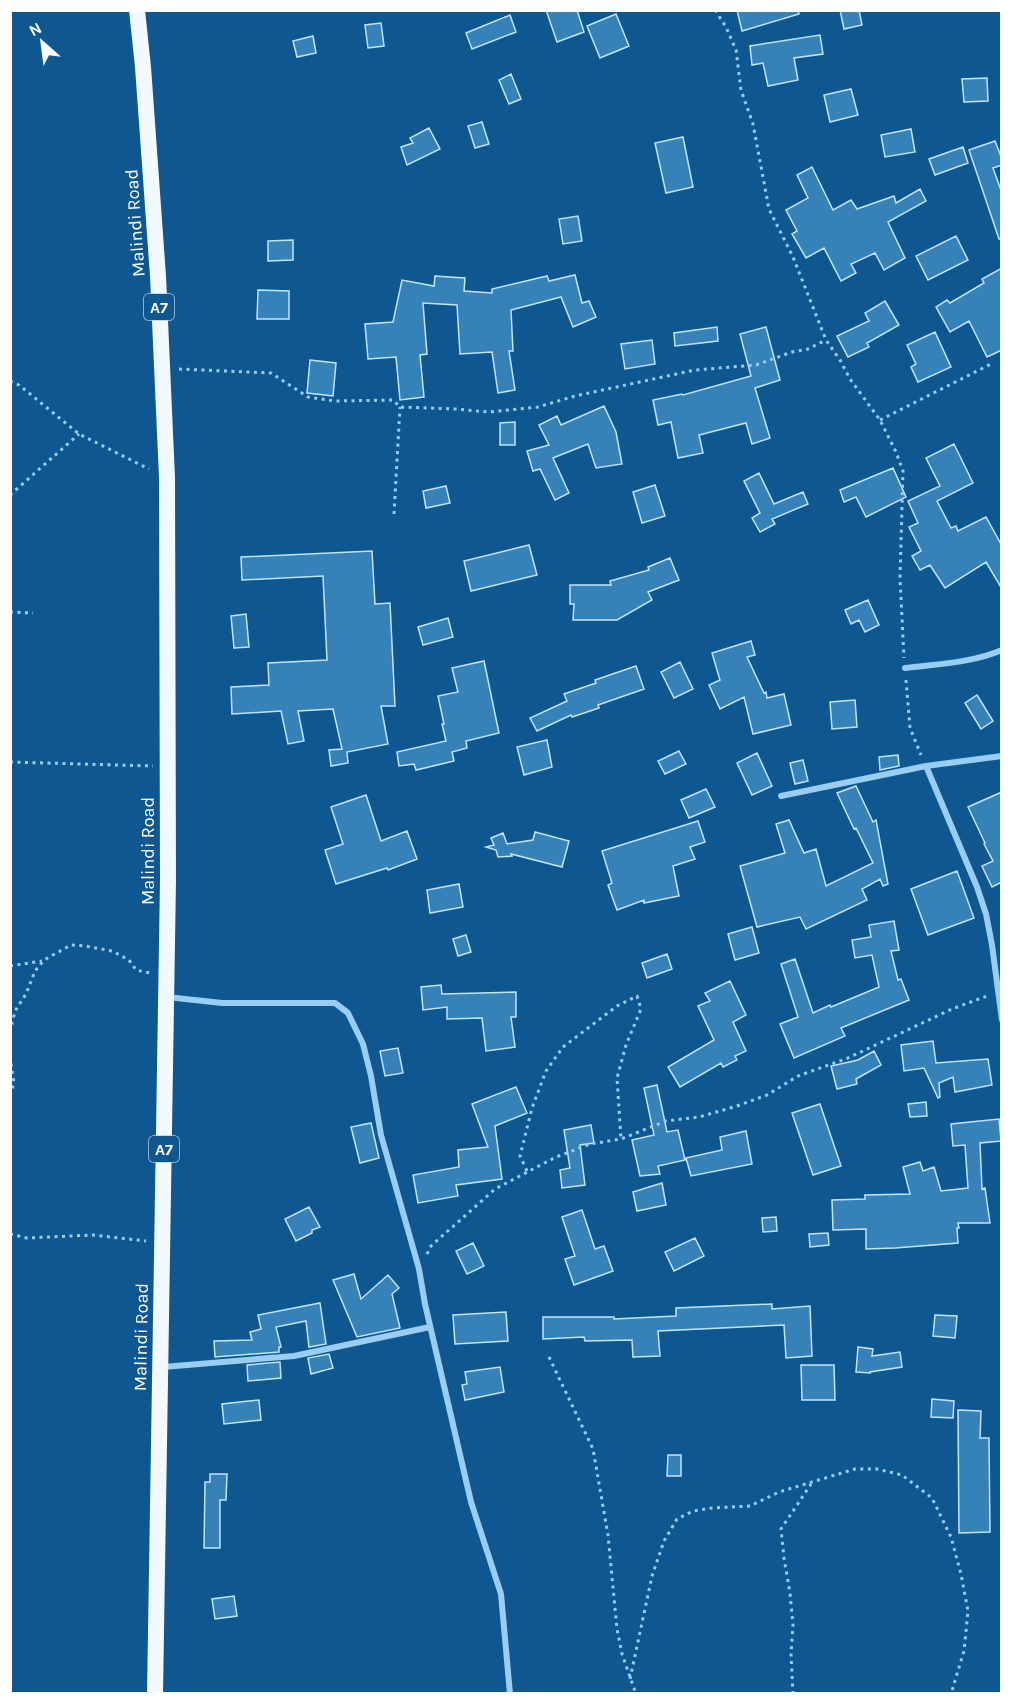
<svg xmlns="http://www.w3.org/2000/svg" width="1012" height="1704" viewBox="0 0 1012 1704" font-family="Karla,sans-serif">
  <rect width="100%" height="100%" fill="#0f5791"/>
  <path fill="#3781b9" stroke="#c1e4fe" stroke-width="1.5" d="M546 10H577L584 32 557 42Z
    M737 10H798L799 14 742 31Z
    M840 10H859L862 25 844 29Z
    M616 14 629 46 600 58 587 26Z
    M510 15 516 32 472 49 466 33Z
    M381 23 384 46 368 48 365 25Z
    M820 35 823 54 794 58 798 80 768 86 763 63 752 65 750 46Z
    M313 36 316 53 297 57 293 41Z
    M511 74 521 99 509 104 499 80Z
    M987 78 988 101 964 102 962 79Z
    M851 89 858 115 830 122 824 95Z
    M482 122 489 144 475 148 468 126Z
    M429 128 440 149 407 165 401 147 413 143 410 138Z
    M911 129 915 152 885 157 881 135Z
    M683 137 693 187 666 193 655 143Z
    M995 141 1002 159V165L993 168 1002 193V239H999L969 150Z
    M963 147 968 163 935 175 929 159Z
    M812 167 833 210 851 200 857 209 894 196 896 203 920 189 926 201 888 222 905 258 884 270 875 253 851 264 856 273 841 281 824 248 806 258 792 234 797 231 786 210 808 198 797 175Z
    M578 216 582 241 563 244 559 219Z
    M956 236 968 260 928 280 916 256Z
    M293 240V260L268 261V241Z
    M1002 268V350L987 357 969 321 950 332 936 307 947 300 950 303 984 283 982 279Z
    M575 275 582 303 589 301 596 317 573 327 561 297 511 310 513 351H509L515 390 498 393 492 352 460 354 457 305 423 303 427 354 420 355 424 397 400 400 396 357 368 359 365 324 393 322 402 280 434 286 435 276 465 278 464 291 492 293V289L547 276 549 281Z
    M258 290 289 291V319H257Z
    M885 301 899 325 867 343 869 347 848 357 837 336 869 321 865 313Z
    M717 327 718 341 675 346 674 333Z
    M766 327 780 380 755 388 770 438 752 444 746 423 699 435 703 453 678 458 671 422 658 425 653 400 682 394 683 395 751 376 740 334Z
    M935 332 951 367 918 382 911 367 916 364 907 345Z
    M652 340 655 364 625 369 621 344Z
    M310 360 336 363 333 396 307 393Z
    M604 406 616 432 622 464 596 468 588 444 553 458 569 493 555 500 540 469 533 471 527 451 549 445 539 425 557 416 561 425Z
    M515 422V445H500V423Z
    M954 444 973 483 937 501 951 528 956 526 958 531 986 517 1002 546V589L986 562 945 588 930 565 920 570 912 556 921 551 909 527 918 523 908 501 940 486 926 458Z
    M893 468 906 497 866 517 856 497 844 502 840 490Z
    M759 473 774 504 803 492 808 504 772 519 775 524 760 532 752 518 760 513 744 481Z
    M655 485 665 516 642 523 633 492Z
    M446 486 450 503 426 508 423 491Z
    M529 545 537 575 471 591 464 561Z
    M372 551 375 604 390 603 395 706H381L388 744 347 752 348 763 331 766 329 750 342 749 333 709 298 711 304 741 288 744 281 711 232 714 231 687 269 685 268 663 327 660 323 576 242 580 241 557Z
    M670 558 679 580 648 592 652 600 617 620H573L574 604H570V585H611L610 581 649 570 648 567Z
    M868 600 879 625 865 632 859 620 851 624 845 610Z
    M246 614 249 647 234 648 231 616Z
    M448 618 453 637 423 645 418 627Z
    M751 641 755 655 747 657 764 693 766 692 767 698 784 694 791 725 753 734 744 697 720 709 709 685 720 680 712 653Z
    M484 661 499 733 466 741 467 748 452 752 454 761 416 770 414 764 399 766 397 752 446 741 442 724H444L438 696 458 692 452 668Z
    M680 662 693 689 674 698 661 672Z
    M636 666 644 689 598 705 599 708 572 717 571 715 537 731 530 718 567 701 564 694 596 683 595 680Z
    M977 695 993 721 981 729 965 703Z
    M855 700 857 727 832 729 830 702Z
    M547 740 552 767 524 775 517 747Z
    M679 751 686 764 665 774 658 761Z
    M757 753 772 786 752 795 737 763Z
    M898 755 899 766 880 770 879 757Z
    M803 760 808 781 795 784 790 763Z
    M856 786 873 822 876 820 888 884 883 886 880 879 862 889 867 900 806 929 800 917 757 927 740 866 785 853 776 824 789 820 804 853 816 849 826 886 873 863 856 828 854 829 837 793Z
    M706 789 715 807 689 818 681 800Z
    M1002 792V882L992 887 982 866 993 861 984 844 985 843 968 807Z
    M366 795 381 841 407 831 417 859 388 870 387 868 336 884 325 850 343 844 331 807Z
    M698 821 705 842 690 847 695 859 673 866 679 896 644 903V900L617 910 608 885 612 883 602 851Z
    M535 832 569 841 562 867 511 854 512 856 498 857 496 850 486 847 494 845 491 838 503 833 507 844 533 840Z
    M957 871 974 918 928 935 911 889Z
    M459 884 463 907 430 913 427 890Z
    M894 921 899 950 891 951 898 980 901 979 909 1000 841 1028 845 1036 794 1058 780 1024 798 1017 781 964 795 959 813 1013 830 1005 831 1007 879 987 872 955 855 958 852 940 871 937 869 925Z
    M752 927 759 953 735 960 728 934Z
    M466 935 471 952 458 956 453 939Z
    M667 954 672 969 647 978 642 963Z
    M730 981 746 1015 733 1022 746 1051 735 1056 737 1060 723 1067 721 1063 680 1087 668 1067 714 1040 698 1006 710 1001 705 993Z
    M441 985 442 994 516 992V1017H511L515 1047 486 1051 482 1018 447 1019V1007L423 1010 421 987Z
    M933 1041 936 1063 988 1059 992 1085 955 1092 953 1077 939 1083 940 1097 938 1098 924 1068 904 1071 901 1045Z
    M398 1048 403 1073 385 1076 380 1051Z
    M874 1051 881 1065 856 1079 857 1084 837 1089 831 1066 858 1060Z
    M657 1085 667 1132 678 1130 685 1160 658 1166 660 1174 640 1176 632 1140 654 1135 644 1088Z
    M516 1087 527 1113 495 1126 502 1179 456 1185 458 1196 418 1203 413 1175 459 1167 458 1150 488 1147 472 1104Z
    M926 1102 927 1116 910 1117 908 1104Z
    M820 1104 841 1166 813 1175 792 1113Z
    M999 1119 1001 1141 980 1143 982 1189 985 1188 990 1223H958L959 1228H957L958 1243 895 1248 866 1249V1229L833 1230 832 1200 865 1199V1195L910 1194 903 1167 920 1162 923 1171 934 1167 941 1191 968 1188 965 1145 953 1146 951 1124Z
    M371 1123 379 1158 360 1163 351 1127Z
    M591 1125 594 1143 580 1145 585 1185 562 1188 560 1170 570 1168 564 1130Z
    M746 1131 752 1164 691 1176 686 1158 722 1150 720 1137Z
    M662 1183 666 1205 637 1211 633 1192Z
    M309 1207 320 1227 312 1230V1233L296 1241 285 1219Z
    M582 1210 595 1249 604 1246 613 1271 574 1285 565 1259 575 1256 562 1217Z
    M776 1217 777 1231 763 1232 762 1218Z
    M828 1233 829 1245 810 1247 809 1234Z
    M695 1238 704 1256 674 1271 665 1252Z
    M473 1243 484 1266 467 1274 456 1251Z
    M354 1274 361 1299 388 1275 399 1288 392 1294 400 1328 357 1337 333 1280Z
    M320 1303 326 1344 309 1347 306 1321 276 1327 281 1347H279V1352L215 1357 214 1341 252 1340 250 1332 261 1329 258 1315Z
    M772 1304V1309L810 1306 812 1356 786 1358 784 1325 658 1331 660 1356 633 1357 632 1340 585 1341 584 1337 543 1339V1317H614V1319L676 1316V1308Z
    M506 1312 508 1341 455 1344 453 1315Z
    M935 1315 957 1316 955 1338 933 1336Z
    M858 1347 873 1349 872 1356 900 1352 902 1367 870 1372V1373L856 1372Z
    M329 1354 333 1368 311 1374 308 1358Z
    M280 1362 281 1378 248 1381 247 1365Z
    M801 1365H834L835 1400H802Z
    M500 1367 504 1392 465 1400 462 1385 467 1384 465 1372Z
    M932 1399 954 1401 953 1418 931 1417Z
    M259 1400 261 1420 224 1424 222 1404Z
    M958 1410 981 1411 980 1438H989L990 1532 959 1533Z
    M668 1455H681V1476H667Z
    M210 1474H227L226 1500H220V1548H204L205 1482H210Z
    M234 1596 237 1616 215 1619 212 1599Z"/>
  <g fill="none" stroke-linecap="round" stroke-linejoin="round">
    <path stroke="#9acdf3" stroke-width="3" stroke-dasharray="3 4.5" stroke-linecap="butt" d="M715 10 726 27 736 50 741 90 753 124 769 209 793 257 826 340 840 360 850 379 880 420 896 452 903 471 900 578 904 658
      M179 369 271 373 308 397 335 401 393 400 400 407 456 409 488 412 538 407 575 396 695 370 756 365 792 352 808 349 826 340
      M10 381 19 385 79 434 149 469
      M880 420 993 363
      M10 495 79 434
      M394 514 400 407
      M10 612 33 613
      M906 680 910 728 921 755
      M10 762 153 766
      M10 966 42 961
      M10 1032 15 1011 26 994 35 971 44 960 71 945 85 946 112 951 129 960 136 970 150 973
      M10 1056 14 1084 10 1093
      M527 1171 520 1156 532 1108 546 1071 563 1047 617 1006 637 996 641 1009 626 1045 617 1078 621 1139
      M10 1234 27 1238 93 1235 146 1241
      M427 1254 431 1246 495 1189 556 1157 590 1144 621 1139 666 1121 699 1117 737 1106 767 1095 798 1076 848 1058 952 1009 987 996
      M549 1357 593 1449 608 1535 617 1629 622 1654 636 1694
      M630 1679 652 1576 664 1541 677 1519 693 1511 712 1508 750 1506 779 1492 855 1469H877L902 1475 932 1498 951 1537 961 1574 968 1611 964 1651 951 1694
      M793 1694 791 1654 793 1625 790 1593 784 1558 781 1529 811 1484"/>
    <path stroke="#9acdf3" stroke-width="6" d="M905 668C936 664 972 663 1002 650
      M926 766 977 887 986 914 992 945 1002 1020
      M781 796 926 766 1002 756
      M167 997 222 1003H335L348 1013 363 1044 371 1076 381 1135 419 1269 425 1304 471 1502 501 1594 510 1694
      M163 1367 294 1356 430 1327"/>
    <path stroke="#f2f9ff" stroke-width="16" d="M137 10 143 67 158 276 167 478 168 880 155 1694"/>
  </g>
  <g text-anchor="middle" stroke-width="5" stroke-linejoin="round" paint-order="stroke">
    <g fill="#0f5791" stroke="#b7cdde" stroke-width="1.5">
      <rect x="144" y="294" width="30" height="26" rx="4.5"/>
      <rect x="149" y="1136" width="30" height="26" rx="4.5"/>
    </g>
    <g font-size="16" font-weight="bold" fill="#fff">
      <text x="159" y="313">A7</text>
      <text x="164" y="1155">A7</text>
    </g>
    <g font-size="18" fill="#fff" stroke="#0f5791">
      <text transform="translate(135 223) rotate(-94)" y="6">Malindi Road</text>
      <text transform="translate(148 851) rotate(-90)" y="6">Malindi Road</text>
      <text transform="translate(141 1337) rotate(-89)" y="6">Malindi Road</text>
    </g>
  </g>
  <rect width="1012" height="1704" fill="none" stroke="#ffffff" stroke-width="24"/>
  <g transform="translate(42 42) rotate(332)" stroke="#0f5791" stroke-width="4.5" paint-order="stroke">
  <path d="M0-4.5L10 22L0 15L-10 22Z" fill="#ffffff"/>
  <text y="-9" font-size="16" font-weight="bold" text-anchor="middle" fill="#ffffff">N</text>
  </g>
</svg>
